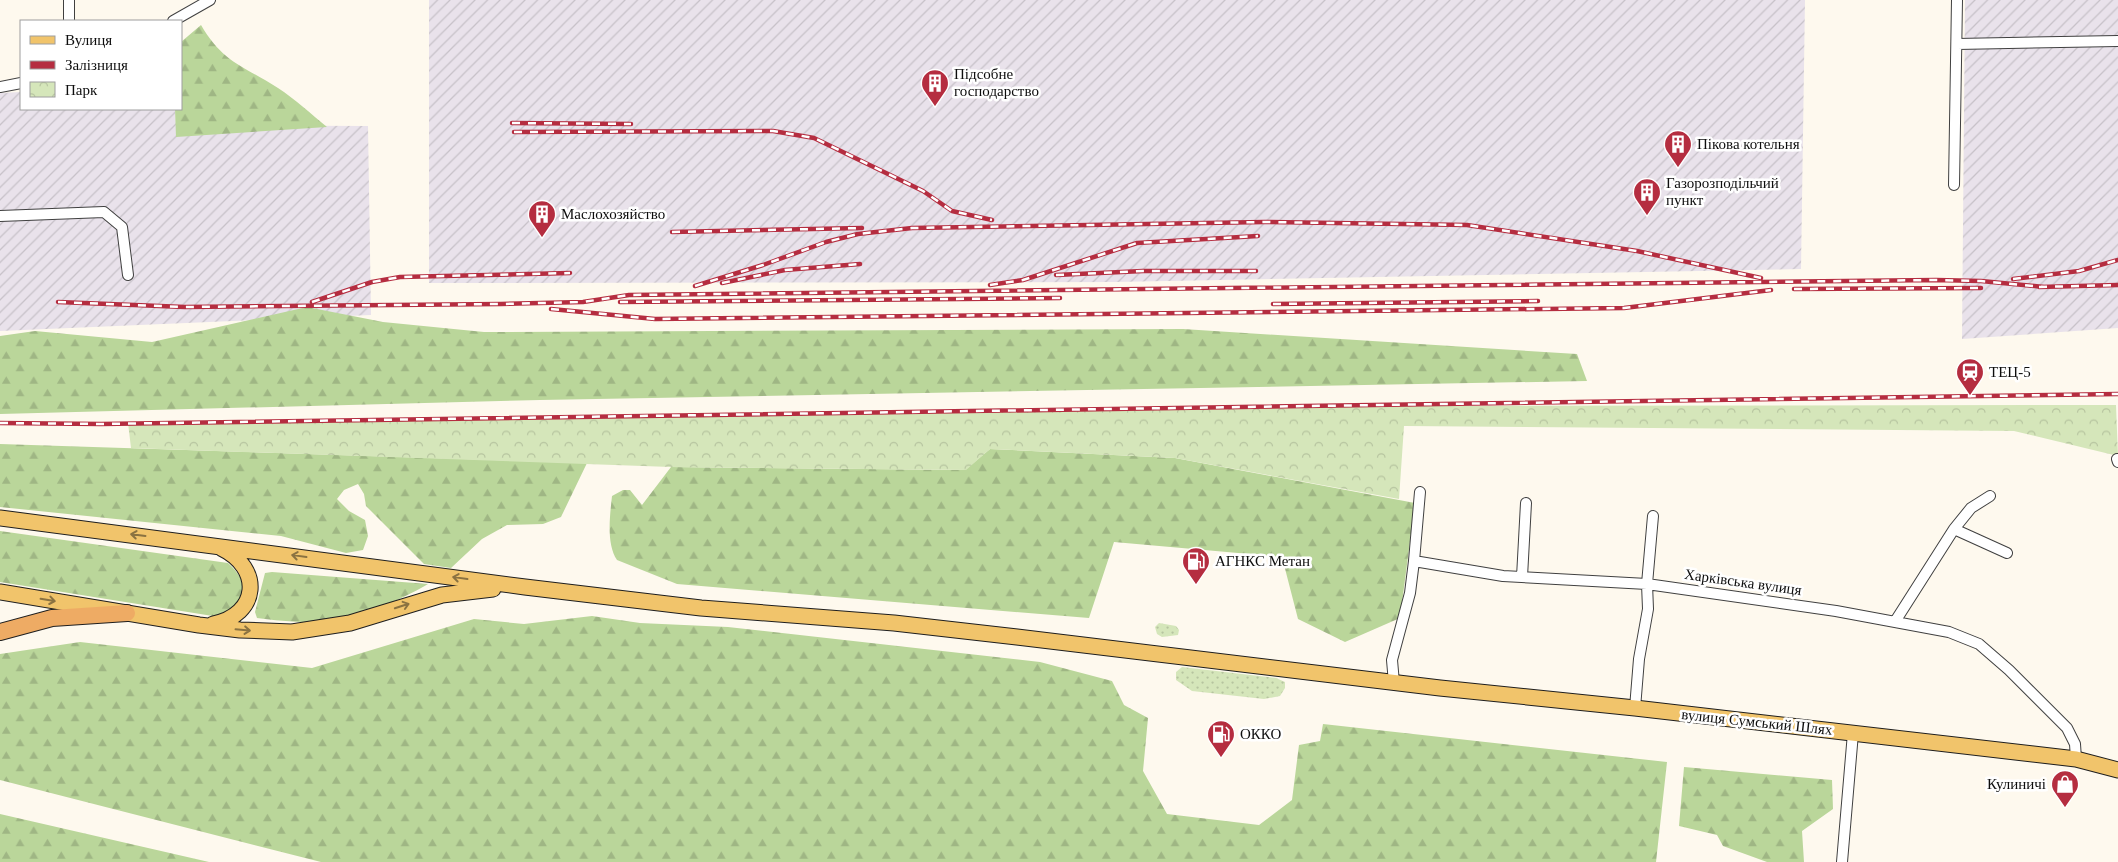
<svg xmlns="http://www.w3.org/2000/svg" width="2118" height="862" viewBox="0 0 2118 862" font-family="'Times New Roman',serif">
  <defs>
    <pattern id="industrial-furrows" width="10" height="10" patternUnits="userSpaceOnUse" patternTransform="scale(1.25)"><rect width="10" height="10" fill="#e9e2eb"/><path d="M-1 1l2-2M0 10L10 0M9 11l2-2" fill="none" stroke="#c7c1c8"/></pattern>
    <pattern id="grass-dots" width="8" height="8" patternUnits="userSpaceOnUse" patternTransform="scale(1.25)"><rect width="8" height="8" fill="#d5e6ba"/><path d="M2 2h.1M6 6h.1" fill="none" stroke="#b6c49f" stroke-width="1.8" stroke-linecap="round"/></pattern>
    <pattern id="forest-firs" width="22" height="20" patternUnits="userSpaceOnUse" patternTransform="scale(1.25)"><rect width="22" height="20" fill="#bad69a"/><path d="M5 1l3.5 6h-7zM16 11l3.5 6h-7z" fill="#9fb684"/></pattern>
    <pattern id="park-crowns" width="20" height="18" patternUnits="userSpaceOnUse" patternTransform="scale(1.25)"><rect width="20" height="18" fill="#d5e6ba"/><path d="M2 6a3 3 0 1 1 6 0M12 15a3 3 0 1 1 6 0" fill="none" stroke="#b6c49f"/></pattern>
  </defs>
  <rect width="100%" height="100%" fill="#fef9ee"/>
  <path fill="url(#industrial-furrows)" d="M429 0H1805L1801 269 1114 282 429 283Z
    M1965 0H2118V328L1962 339Z
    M21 92V109H175L176 125 368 126 371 315 0 331V93Z"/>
  <path fill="url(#grass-dots)" d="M1159 623 1176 626 1179 630 1178 635 1162 637 1157 634 1155 627Z
    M1182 667 1276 678 1285 682V688L1280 696 1264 699 1192 691 1176 680V672Z"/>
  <path fill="url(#forest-firs)" d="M201 25C223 63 244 66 278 88 295 99 311 114 327 127L176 137 175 109H181V42Z
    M307 307 383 322 484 332 1183 329 1577 354 1587 381 540 400 0 414V336L35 331 152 342Z
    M0 444 587 463 561 517 543 524 507 525 482 539 451 568 424 564 366 506 364 494 358 484 344 490 337 499 349 511 365 520 368 536 363 550 346 553 281 536 0 507Z
    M990 449 1175 458 1415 503 1400 618 1345 642 1298 619 1282 557 1114 542 1089 618 677 584 617 560C606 544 610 515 612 496L623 490H630L642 505 671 467 965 470Z
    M0 531 228 563C241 575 246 585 244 602L219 617 0 582Z
    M272 572 428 584C412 594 364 616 346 619 320 624 284 622 257 618L255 612 265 573Z
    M592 616 640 623 728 627 1040 662 1112 681 1124 705 1148 718 1143 771 1167 814 1259 825 1292 800 1299 745 1320 741 1323 724 1667 762 1656 862H321L0 780V654L80 642 312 668 474 619 524 624Z
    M1684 767 1832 780 1833 809 1802 831 1804 862H1767L1723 846 1717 835 1679 826Z
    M0 814 209 862H0Z"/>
  <path fill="url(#park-crowns)" d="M2116 405 2118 456 2014 431 1404 426 1399 499 1175 458 990 449 966 470 671 467 131 448 128 423 1308 406Z"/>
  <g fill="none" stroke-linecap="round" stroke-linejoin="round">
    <g stroke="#404040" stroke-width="12">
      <path id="minor" d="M69 0V21
        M173 21 210 0
        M1957 44 2118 41
        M0 87 21 83
        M1954 185 1957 0
        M0 216 104 212 122 227 128 275
        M2117 459 2118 462
        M1420 492 1414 561 1503 576 1647 584 1836 611 1949 632 1979 644 2009 670 2067 728 2075 744 2076 759
        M1990 496 1971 508 1954 529 2007 553
        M1522 577 1526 503
        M1896 620 1954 529
        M1394 683 1392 660 1410 593 1414 561
        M1635 708 1639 659 1648 609 1647 584 1653 516
        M1842 862 1853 733"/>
    </g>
    <g stroke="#1e1e1e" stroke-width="17">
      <path id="primary" d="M0 518 525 587 701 608 894 623 1017 637 1440 688 1635 708 2076 759 2118 770
        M0 592 199 625 240 630 292 632 350 623 442 595 493 589
        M213 624C259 615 263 568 221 548"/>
    </g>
    <g stroke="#1e1e1e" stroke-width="18">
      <path id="trunk" d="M0 632 52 618 127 613"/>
    </g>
    <use href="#minor" stroke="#fff" stroke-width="10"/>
    <use href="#primary" stroke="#f1c46b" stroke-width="15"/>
    <use href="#trunk" stroke="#eeab64" stroke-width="16"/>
    <g stroke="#b52d40" stroke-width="4.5">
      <path id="rail" d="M512 123 631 124
        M514 132 773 131 814 138 923 191 952 211 992 220
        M672 232 862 228
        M1056 275 1143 271H1256
        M2013 279 2079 271 2118 260
        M722 283 785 270 860 264
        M990 285 1023 280 1137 243 1258 236
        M695 286 763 265 826 242 858 234 912 228 1264 222 1467 225 1637 251 1761 278
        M2039 287 2118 285
        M1794 289 1981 288
        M58 302 185 307 501 304 583 302 629 295 1936 280 1981 281 2044 287
        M312 302 372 282 400 277 570 273
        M620 302 1060 298
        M1273 304 1538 301
        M551 309 655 319 1624 308 1771 290
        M0 423 101 424 2118 394"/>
    </g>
    <use href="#rail" stroke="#fff" stroke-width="2.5" stroke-dasharray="8" stroke-linecap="butt"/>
  </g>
  <defs><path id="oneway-shaft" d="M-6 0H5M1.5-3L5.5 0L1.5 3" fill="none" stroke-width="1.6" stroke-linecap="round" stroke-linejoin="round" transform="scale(1.25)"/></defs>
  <g stroke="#8a7241">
    <use href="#oneway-shaft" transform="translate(138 535) rotate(-173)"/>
    <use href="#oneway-shaft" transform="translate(299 556) rotate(-172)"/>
    <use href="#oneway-shaft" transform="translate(460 578) rotate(-172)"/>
    <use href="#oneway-shaft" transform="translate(48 600) rotate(9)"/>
    <use href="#oneway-shaft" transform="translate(402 606) rotate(-18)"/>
    <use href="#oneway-shaft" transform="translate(243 630) rotate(5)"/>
  </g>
  <defs>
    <g id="building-pin" transform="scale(1.4375)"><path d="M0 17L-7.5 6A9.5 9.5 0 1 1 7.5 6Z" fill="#b52d40" stroke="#fff"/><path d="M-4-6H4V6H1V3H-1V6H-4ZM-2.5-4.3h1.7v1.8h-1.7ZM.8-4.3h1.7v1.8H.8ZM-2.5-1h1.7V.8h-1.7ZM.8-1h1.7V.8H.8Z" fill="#fff"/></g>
    <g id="station-pin" transform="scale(1.4375)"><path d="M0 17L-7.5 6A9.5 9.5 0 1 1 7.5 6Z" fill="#b52d40" stroke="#fff"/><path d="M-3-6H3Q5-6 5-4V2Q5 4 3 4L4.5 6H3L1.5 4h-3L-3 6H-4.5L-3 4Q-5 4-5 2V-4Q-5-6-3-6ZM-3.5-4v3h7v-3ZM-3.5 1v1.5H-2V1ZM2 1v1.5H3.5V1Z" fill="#fff"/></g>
    <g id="fuel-pin" transform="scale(1.4375)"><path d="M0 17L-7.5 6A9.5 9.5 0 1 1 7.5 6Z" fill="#b52d40" stroke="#fff"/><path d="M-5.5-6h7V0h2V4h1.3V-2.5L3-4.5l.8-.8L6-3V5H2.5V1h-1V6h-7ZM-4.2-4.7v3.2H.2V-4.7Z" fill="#fff"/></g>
    <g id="shop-pin" transform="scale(1.4375)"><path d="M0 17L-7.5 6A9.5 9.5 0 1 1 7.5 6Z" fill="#b52d40" stroke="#fff"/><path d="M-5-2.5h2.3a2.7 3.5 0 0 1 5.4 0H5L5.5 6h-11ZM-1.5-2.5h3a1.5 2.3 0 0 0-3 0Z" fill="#fff"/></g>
  </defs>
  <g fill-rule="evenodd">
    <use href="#building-pin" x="935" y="83"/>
    <use href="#building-pin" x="1678" y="144"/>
    <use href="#building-pin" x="1647" y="192"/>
    <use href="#building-pin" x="542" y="214"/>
    <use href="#station-pin" x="1970" y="372"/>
    <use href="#fuel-pin" x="1196" y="561"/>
    <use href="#fuel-pin" x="1221" y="734"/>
    <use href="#shop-pin" x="2065" y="784"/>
  </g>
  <g text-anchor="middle" stroke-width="5" stroke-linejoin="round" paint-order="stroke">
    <g font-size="15" fill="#0d0d0d" stroke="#fff" text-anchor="start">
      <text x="954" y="79">Підсобне<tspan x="954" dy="17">господарство</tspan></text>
      <text x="1697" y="149">Пікова котельня</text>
      <text x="1666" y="188">Газорозподільчий<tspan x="1666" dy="17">пункт</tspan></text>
      <text x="561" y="219">Маслохозяйство</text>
      <text x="1989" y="377">ТЕЦ-5</text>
      <text x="1215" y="566">АГНКС Метан</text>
      <text x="1240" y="739">ОККО</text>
      <text x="2046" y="789" text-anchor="end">Кулиничі</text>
    </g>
    <g font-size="15" fill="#0d0d0d" stroke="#fff">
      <text transform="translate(1743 582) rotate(8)" y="5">Харківська вулиця</text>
      <text transform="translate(1757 722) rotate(6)" y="5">вулиця Сумський Шлях</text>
    </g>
  </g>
  <rect x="20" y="20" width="162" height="90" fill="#ffffff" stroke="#9e9e9e"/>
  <rect x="30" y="36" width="25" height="8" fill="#f1c46b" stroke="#9e9e9e"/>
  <text x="65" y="45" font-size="15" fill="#0d0d0d">Вулиця</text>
  <rect x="30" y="61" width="25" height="8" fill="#b52d40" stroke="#9e9e9e"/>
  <text x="65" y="70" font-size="15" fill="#0d0d0d">Залізниця</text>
  <rect x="30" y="82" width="25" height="15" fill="url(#park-crowns)" stroke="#9e9e9e"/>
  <text x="65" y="95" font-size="15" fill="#0d0d0d">Парк</text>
</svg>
